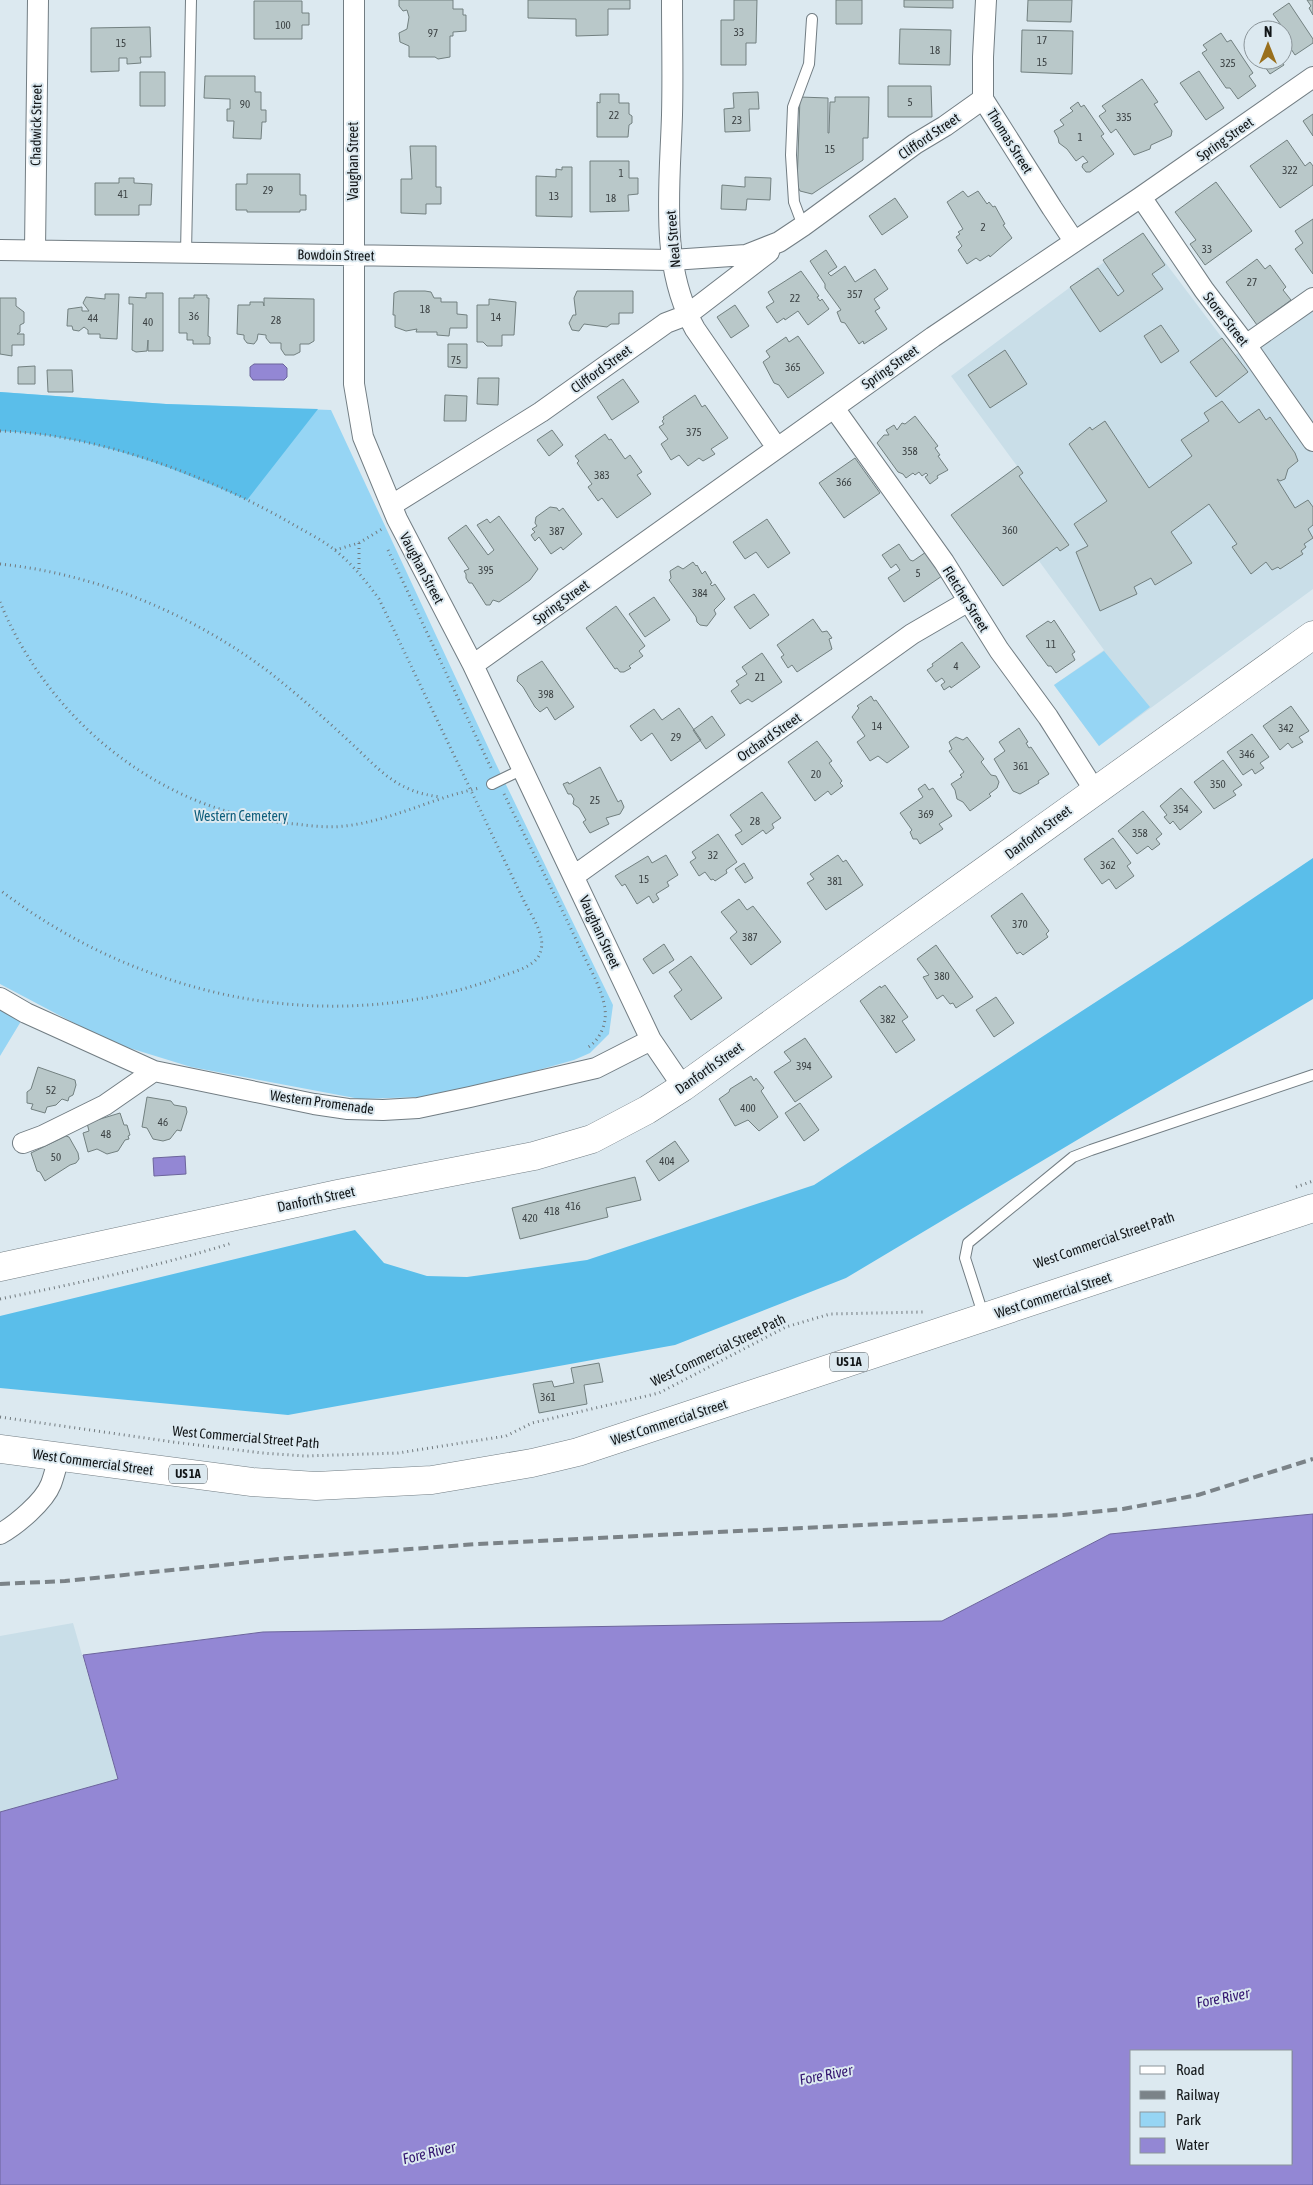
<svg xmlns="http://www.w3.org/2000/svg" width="1313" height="2185" viewBox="0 0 1313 2185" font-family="'Asap Condensed',sans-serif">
  <rect width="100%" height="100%" fill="#dce9f0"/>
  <path fill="#c9dee8" d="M1143 233 1235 355 1313 305V589L1099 746 1054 685 1104 650 1039 561 1003 586 951 515 1017 466 951 376Z
    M73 1623 118 1780 0 1812V1636Z"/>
  <path fill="#96d5f4" d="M0 392 166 404 331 410 495 762 613 1005 609 1034 590 1053 574 1060 495 1082 419 1097 360 1099 191 1067 110 1042 0 984Z
    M1104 651 1150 707 1099 746 1054 685Z
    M0 998 26 1013 0 1056Z"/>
  <path fill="#5abeea" d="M0 392 166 404 318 409 247 500C169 465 86 434 0 431Z
    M1313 858V999L846 1278 675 1345 288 1415 0 1388V1316L355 1230 384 1263 427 1276 467 1277 587 1260 814 1185 1182 946Z"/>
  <path fill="#9387d4" stroke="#6c659c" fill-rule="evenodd" d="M254 364H283L287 368V377L284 380H253L250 376V367Z
    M185 1156 186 1174 154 1176 153 1158Z
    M1313 1514V2185H0V1812L118 1779 83 1655 263 1632 942 1621 1110 1534ZM1292 2051V2164H1132V2051Z"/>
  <path fill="#b9c8c9" stroke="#728080" d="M399 0H453V9H463V15H466V31L453 32V36H450V57L438 59 435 57H409V46L400 42 399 33 407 29 409 17 407 10 403 11 399 6Z
    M528 0H630V9H608V35L576 36V19L528 18Z
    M734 0H757L756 43H746V65H721V20H734Z
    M836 0H862V24H836Z
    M904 0H953V8L904 7Z
    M1028 0H1072L1071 22 1027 21Z
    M1307 0H1313V15L1309 8 1311 6Z
    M254 1H302V13H309V25H302V39H254Z
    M1289 3 1313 39V43L1295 55 1283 37V30H1281L1283 28 1273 14Z
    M150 27 151 57H140L141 63 127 64V58H119V71L91 72V28Z
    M900 29 951 30 950 65 899 64Z
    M1022 30 1073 31 1072 74 1021 72Z
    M1221 33 1227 42 1231 40 1253 73 1249 76 1256 86 1238 99 1230 88H1226L1202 53 1207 50 1203 45Z
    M1260 60H1281L1284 65 1270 74Z
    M1199 71 1224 108 1206 120 1180 83Z
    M140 72H165V106H140Z
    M205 76H255V92H261V110H266V122H262L261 139 233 138 234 121H227V109H230V99L204 98Z
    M1142 79 1158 102 1154 104 1172 131 1171 136 1151 145 1150 149 1134 155 1116 129 1111 133 1099 116 1106 111 1102 106Z
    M888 86H931L932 117H888Z
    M758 92 759 109H749L750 131 725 132 724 109 734 108 733 93Z
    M600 94H619V103H629V114L632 116V123L629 125 628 137H597V102L600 103Z
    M800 97 828 98V133H829L830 102H835V97H869L868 138H863V160L812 194 800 191 797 185Z
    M1078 102 1081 107 1084 105 1104 134 1101 136 1114 154 1090 172H1086L1082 167 1083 164 1088 162 1083 156 1076 161 1067 149 1059 143 1058 138 1054 131 1064 125 1060 120 1073 111 1070 108Z
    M1313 114V136L1303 121Z
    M1287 140 1305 166 1310 162 1313 166V185L1280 208 1250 166Z
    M410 146H436V187H441V204H426V214L401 213V179H412Z
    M590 161H629V178H638V194L628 195 629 211 590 212Z
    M562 167H572V217L536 216V176L556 177V169L562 170Z
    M247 174H300V195H306V210H300V212H247V210H236V184H247Z
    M745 177 771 178 770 200 747 199 746 210 721 209 722 185 745 187Z
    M119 178H134V183L152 184 151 205H139V215H95V183H119Z
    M1216 182 1252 231 1205 265 1190 244 1196 240 1175 212Z
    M963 191 968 197 978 191 987 204 989 202 993 207 995 206 1005 224 1003 225 1012 238 990 257 989 255 980 261 976 258 967 264 958 250 962 246 956 237 960 234 958 232 963 229 947 202Z
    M895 198 908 217 882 235 869 216Z
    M1313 219V274L1295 249 1303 243 1295 231Z
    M1143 233 1165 265 1152 274 1163 289 1100 332 1070 287 1098 268 1118 296 1124 291 1103 260Z
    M826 250 837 267 828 273 831 276 845 266 855 282 875 269 888 289 874 299 880 308 875 311 887 329 864 344 863 341 859 344 845 323 841 322 837 312 841 310 825 288V284L810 261Z
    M1257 259 1265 269 1270 265 1286 287 1283 290 1291 300 1257 325 1226 282Z
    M801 271 819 296 817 297 820 301 822 299 829 309 808 325 798 311 785 320 784 318 777 323 766 307 774 302 768 292Z
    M399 291H425L431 292 434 298H441V302H457V314L467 315V328H450L449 336 437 335V332H416L417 329 406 331 395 327V315H393L394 293Z
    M577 291H633V313H619V324H611L607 327 584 324 579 331 572 330 569 323 573 315H576L574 298Z
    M146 293H163V351H148V340L147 351 136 352 132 350 133 304H129V297L146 298Z
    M105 294H119L117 339 100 338V334H88V330L84 327 79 331 73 330 72 326H67L68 309 82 307V311H89L83 303 86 297 105 299Z
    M194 295H207V298H209L208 336 210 337V344H193V340H187V333H179V298H194Z
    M0 298H16V306L24 312V323L20 325V332L17 334H24V345H12V356L0 354Z
    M264 298 314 299V341L309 344H300V352L294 355H285L281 349V343H270L266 338V335L258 334 257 340 254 344 247 343 244 339V335L237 334 238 305H250V302H263L264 306Z
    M489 299 516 302 514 335H502V346H487L483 342H477V305H489Z
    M735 305 749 326 731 338 717 317Z
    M1161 325 1179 351 1161 363 1144 336Z
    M798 336 824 373 788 398 779 385 774 383 763 362 770 357 766 351 786 337 789 342Z
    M1222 338 1248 372 1216 397 1190 362Z
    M448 344H467V368L448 367Z
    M1005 350 1027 384 990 408 968 375Z
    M35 366V384H18V367Z
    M47 370H72L73 392H48Z
    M478 378H499L498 405 477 404Z
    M623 379 639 402 612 420 597 397Z
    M445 395 467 396 466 421H444Z
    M695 395 702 407 705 405 728 438 711 449 715 454 703 461 699 458 688 466 679 455 671 460 661 444 668 439 659 427 664 424 662 421 664 419 663 417Z
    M1222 401 1239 423 1259 409 1266 420 1270 417 1295 453 1298 461 1288 469 1285 479 1280 481 1277 479 1295 508 1308 500 1313 507V525L1308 529 1313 538 1304 544 1306 547 1301 551 1303 554 1280 569 1278 567 1272 570 1266 562 1251 574 1232 547 1237 544 1209 504 1171 532 1192 563 1155 585 1151 578 1134 587 1137 594 1100 611 1076 552 1088 546 1074 524 1107 501 1069 444 1090 427 1092 430 1105 421 1149 488 1192 456 1181 440 1209 421 1204 413Z
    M915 416 938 446 935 448 940 455 938 456 948 470 937 476 938 478 930 484 925 477 928 475 926 473 922 476 919 472 915 475 913 473 906 478 903 474 898 472 877 443 884 435H889L886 430 894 425 897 430 902 423 905 424Z
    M552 430 563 445 549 456 537 440Z
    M605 434 609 440 611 439 625 459 630 455 642 472 637 475 651 494 617 518 602 498 598 501 588 487 592 484 577 463 579 461 575 456Z
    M855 458 880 493 844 518 819 483Z
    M1018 466 1023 473 1019 476 1069 545 1060 551 1057 547 1003 586 951 515Z
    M550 507 557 508 559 511 563 508 582 534 563 550 561 547 551 554 539 537 535 541 531 535 535 532 532 529 537 526 535 523 536 517Z
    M499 516 538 569 530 580 512 593 499 602 493 600 490 605H486L472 583H469L466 578V574L464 571 469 569 448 538 466 525 488 555 494 550 477 525 487 519 490 523Z
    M767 519 790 553 768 568 756 552 745 559 733 542Z
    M899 544 910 560 913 561 926 552 942 576 904 602 888 578 900 570 896 564 891 568 882 555Z
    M693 562 696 566 697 565 702 574 705 571 712 583 710 584 712 586 715 584 725 599 714 610 716 614 707 626 700 625 697 622 696 617 669 580 671 578 670 571 678 566 683 569Z
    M754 594 769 615 750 629 734 607Z
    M654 597 670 620 645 637 629 614Z
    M616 606 645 646 639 651 643 656 629 666 631 668 624 672H620L617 668 615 669 586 628Z
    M813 619 822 632 827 631 832 638 829 639 832 649 797 672 792 665 788 668 781 657 784 655 777 645Z
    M1054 620 1075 652 1072 654 1075 660 1056 673 1051 666H1048L1026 636 1048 621 1051 623Z
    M962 642 980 667 951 688 950 686 944 690 941 685 945 682 942 678 936 682 927 670 933 666 932 664Z
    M762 653 782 682 752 702 748 699 740 704 731 691 739 685 736 681 747 674 742 667Z
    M542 661 574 707 555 720 547 707 540 712 535 707 523 687 517 681 518 676Z
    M871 696 874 701 876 700 909 747 887 763 878 756 870 761 857 742 865 736 852 717 859 708 857 706Z
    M1291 706 1309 731 1299 737 1303 742 1292 748 1288 743 1280 750 1263 726Z
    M679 708 701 740 671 761 652 733 641 741 630 726 654 709 662 720Z
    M712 716 725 735 706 749 693 730Z
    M1019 728 1028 742 1026 743 1029 748 1031 747 1049 774 1038 781 1039 783 1020 794 1013 791 994 759 1005 751 999 742Z
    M1252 734 1269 757 1260 763 1264 768 1255 774 1252 769 1243 775 1227 752Z
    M956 737 963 740 967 737 984 759 981 762 991 775 996 776 999 782 997 788 989 794 991 796 970 811 963 802 957 799 955 790 951 784 962 777 960 775 964 772 949 751 952 749 949 742Z
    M817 741 832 761 829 763 842 781 840 783 843 786 831 795 828 791 815 801 788 762Z
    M1223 760 1242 785 1233 791 1236 795 1214 809 1194 782Z
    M600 767 618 802 621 800 624 807 620 814 606 818 609 824 590 833 583 822 586 820 579 808 573 804 574 799 571 794H568L563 784 568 782 569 784Z
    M925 784 929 790 933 788 952 816 939 824 943 829 920 844 917 839H913L910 832 912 830 900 813 923 797 918 789Z
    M1181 788 1202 812 1180 830 1173 821 1170 824 1164 817 1167 815 1160 806Z
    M762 792 781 818 772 824 774 828 766 834 763 830 742 845 735 835 742 831 730 815Z
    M1143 811 1162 834 1156 839 1160 844 1152 850 1148 846 1137 854 1118 831Z
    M718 834 737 862 726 870 727 873 715 881 713 879 711 880 705 872 699 876 690 862 696 858 692 852Z
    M1113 838 1131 863 1127 866 1134 876 1116 889 1109 879 1102 884 1084 859Z
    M666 855 678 875 667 882 669 886 656 894 659 899 653 903 649 896 637 904 625 884 622 886 615 876 648 856 652 863Z
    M838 855 843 862 846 860 863 885 826 910 807 883 814 879 810 874Z
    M744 863 753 878 745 883 735 869Z
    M1022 893 1049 931 1046 934 1048 937 1023 955 1020 952 1017 954 991 916Z
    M739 899 747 910 753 906 781 942 751 965 730 938 737 932 721 912Z
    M664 944 674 960 653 974 643 959Z
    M936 945 973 997 956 1008 953 1003 950 1004 943 995 937 999 923 977 929 975 917 959Z
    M691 956 722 998 691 1020 674 996 682 990 669 972Z
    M885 985 908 1017 902 1021 915 1040 896 1053 860 1001 880 986 881 988Z
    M996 997 1014 1023 994 1037 976 1010Z
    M805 1038 832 1077 795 1102 774 1072 791 1061 784 1052Z
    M38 1067 75 1080 76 1085 73 1095 69 1097 68 1101 62 1099 56 1105 47 1107 45 1113 31 1109 33 1104 27 1103V1092L31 1089Z
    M751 1076 754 1081 756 1078 764 1088 761 1091 778 1117 759 1131 748 1120 735 1126 719 1099 729 1092 730 1089Z
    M147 1097 171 1101 174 1105 186 1107 187 1112 181 1131 177 1130 170 1139 163 1141 153 1139 147 1128 142 1127Z
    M800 1103 819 1130 804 1141 785 1113Z
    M120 1113 124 1125H127L130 1135 128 1136 129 1139 125 1140 118 1151 107 1154 97 1149 88 1152 83 1133 89 1131 87 1123Z
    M66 1136 69 1137 78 1153 79 1159 76 1163 70 1165 45 1181 40 1172 37 1171 31 1153Z
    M675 1141 689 1161 659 1181 646 1161Z
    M635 1177 641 1200 606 1208 608 1217 520 1239 512 1208Z
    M599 1363 603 1382 584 1385 587 1404 539 1413 533 1384 552 1381 554 1387 574 1383 571 1368Z"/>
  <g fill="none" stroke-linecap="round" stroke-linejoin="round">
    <g stroke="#727d83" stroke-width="12">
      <path id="lane" d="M803 226 794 202 791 155 793 107 809 64 812 19
        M186 253 191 0
        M492 784 523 769
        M984 1317 965 1258 968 1243 1073 1157 1091 1150 1313 1075"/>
    </g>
    <g stroke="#727d83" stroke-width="22">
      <path id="street" d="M354 0V384L363 437 397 519 473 665 651 1040 683 1087
        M672 0C672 38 673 77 672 115 670 186 659 265 695 329L777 448
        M986 0 983 57V99L1052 208 1074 241
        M1141 197 1204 290 1246 345 1313 441
        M0 250 672 260 746 255 779 242 803 226 915 144 945 126 983 99
        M35 250 38 0
        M1246 345 1313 298
        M834 408 944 562 999 650 1048 717 1095 791
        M392 505 541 412 666 323 687 315 769 252
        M473 665 933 337 1141 197 1313 77
        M574 876 912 634 967 602
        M0 998 26 1013 154 1071 314 1104 348 1109 383 1110 418 1108 470 1097 596 1068 651 1040
        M23 1143 42 1136 105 1105 154 1071
        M0 1534C16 1525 44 1502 51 1484 54 1476 56 1467 59 1458"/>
    </g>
    <g stroke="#727d83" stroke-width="29">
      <path id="secondary" d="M0 1267 338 1194 534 1156 592 1139 647 1110 683 1087 1313 635"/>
    </g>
    <g stroke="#727d83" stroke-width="29">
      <path id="primary" d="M0 1449 252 1482 316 1486 432 1480 532 1463 578 1452 1313 1208"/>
    </g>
    <path stroke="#727a7e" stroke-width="3" stroke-dasharray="1 4" stroke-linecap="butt" d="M0 431C98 434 210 476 294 525 308 533 324 541 336 551 353 565 366 581 379 599L524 901C531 915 547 937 540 953 536 966 514 972 502 976 409 1012 299 1015 202 989 129 970 60 936 0 890
      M359 543V572
      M335 550 359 543 382 529
      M388 550 491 768
      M0 564C97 574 192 614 269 672 297 694 324 718 350 742 380 770 396 792 441 797
      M0 602C49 722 164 815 296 824 312 826 328 828 345 826 379 822 410 809 443 798 455 794 467 791 479 788
      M504 794C529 845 556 896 580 948 589 967 602 988 605 1009 607 1024 600 1040 587 1048
      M1296 1187 1313 1181
      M0 1299C78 1283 156 1267 232 1243
      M0 1417 173 1442 262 1453 305 1456 398 1453 506 1436 532 1423 659 1393 786 1327 830 1314 923 1312"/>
    <use href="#lane" stroke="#fff" stroke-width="10"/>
    <use href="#street" stroke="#fff" stroke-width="20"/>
    <use href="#secondary" stroke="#fff" stroke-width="28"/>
    <use href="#primary" stroke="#fff" stroke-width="28"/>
    <path stroke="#7b8388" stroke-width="4" stroke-dasharray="10 5" stroke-linecap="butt" d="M0 1584 65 1581 289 1558 478 1544 1063 1515 1123 1509 1198 1495 1313 1459"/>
  </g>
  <g text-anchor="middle" stroke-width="4" stroke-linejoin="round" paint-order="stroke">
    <g font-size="11" fill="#3c4244">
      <text x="283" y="29">100</text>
      <text x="739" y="36">33</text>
      <text x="433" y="37">97</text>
      <text x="1042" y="44">17</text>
      <text x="121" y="47">15</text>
      <text x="935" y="54">18</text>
      <text x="1042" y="66">15</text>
      <text x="1228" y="67">325</text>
      <text x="910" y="106">5</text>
      <text x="245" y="108">90</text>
      <text x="614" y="119">22</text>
      <text x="1124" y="121">335</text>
      <text x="737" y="124">23</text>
      <text x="1080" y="141">1</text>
      <text x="830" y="153">15</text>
      <text x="1290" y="174">322</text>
      <text x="621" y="177">1</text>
      <text x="268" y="194">29</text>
      <text x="123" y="198">41</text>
      <text x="554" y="200">13</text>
      <text x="611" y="202">18</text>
      <text x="983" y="231">2</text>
      <text x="1207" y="253">33</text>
      <text x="1252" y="286">27</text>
      <text x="855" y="298">357</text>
      <text x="795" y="302">22</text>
      <text x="425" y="313">18</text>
      <text x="194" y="320">36</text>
      <text x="496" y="321">14</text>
      <text x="93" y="322">44</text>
      <text x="276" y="324">28</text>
      <text x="148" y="326">40</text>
      <text x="456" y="364">75</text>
      <text x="793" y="371">365</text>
      <text x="694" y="436">375</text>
      <text x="910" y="455">358</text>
      <text x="602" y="479">383</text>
      <text x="844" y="486">366</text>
      <text x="1010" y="534">360</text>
      <text x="557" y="535">387</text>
      <text x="486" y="574">395</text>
      <text x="918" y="577">5</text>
      <text x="700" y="597">384</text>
      <text x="1051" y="648">11</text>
      <text x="956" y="670">4</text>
      <text x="760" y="681">21</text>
      <text x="546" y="698">398</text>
      <text x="877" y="730">14</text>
      <text x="1286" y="732">342</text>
      <text x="676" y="741">29</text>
      <text x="1247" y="758">346</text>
      <text x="1021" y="770">361</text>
      <text x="816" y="778">20</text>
      <text x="1218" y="788">350</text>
      <text x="595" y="804">25</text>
      <text x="1181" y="813">354</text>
      <text x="926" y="818">369</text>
      <text x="755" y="825">28</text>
      <text x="1140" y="837">358</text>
      <text x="713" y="859">32</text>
      <text x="1108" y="869">362</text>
      <text x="644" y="883">15</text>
      <text x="835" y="885">381</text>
      <text x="1020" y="928">370</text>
      <text x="750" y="941">387</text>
      <text x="942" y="980">380</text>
      <text x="888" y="1023">382</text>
      <text x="804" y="1070">394</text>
      <text x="51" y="1094">52</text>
      <text x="748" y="1112">400</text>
      <text x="163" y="1126">46</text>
      <text x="106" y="1138">48</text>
      <text x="56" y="1161">50</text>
      <text x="667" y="1165">404</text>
      <text x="573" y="1210">416</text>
      <text x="552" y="1215">418</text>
      <text x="530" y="1222">420</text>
      <text x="548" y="1401">361</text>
    </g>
    <g fill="#dce9f0" stroke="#4f5559" stroke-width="1">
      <rect x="830" y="1352.5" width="38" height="19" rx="4"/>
      <rect x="169" y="1464.5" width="38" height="19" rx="4"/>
    </g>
    <g font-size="12" font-weight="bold" fill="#121618">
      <text x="849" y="1366">US 1A</text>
      <text x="188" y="1478">US 1A</text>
    </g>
    <g font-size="14" fill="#121618" stroke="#dce9f0">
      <text transform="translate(36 125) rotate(-89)" y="5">Chadwick Street</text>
      <text transform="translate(929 136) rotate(-34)" y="5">Clifford Street</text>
      <text transform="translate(1225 139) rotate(-35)" y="5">Spring Street</text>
      <text transform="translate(1010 141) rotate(58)" y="5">Thomas Street</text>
      <text transform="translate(353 161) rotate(-90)" y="5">Vaughan Street</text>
      <text transform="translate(673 239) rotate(-95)" y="5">Neal Street</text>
      <text transform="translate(336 255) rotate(1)" y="5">Bowdoin Street</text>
      <text transform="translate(1226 319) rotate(52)" y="5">Storer Street</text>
      <text transform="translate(890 367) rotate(-35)" y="5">Spring Street</text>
      <text transform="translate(601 369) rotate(-36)" y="5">Clifford Street</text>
      <text transform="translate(422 568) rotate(62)" y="5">Vaughan Street</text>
      <text transform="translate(966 599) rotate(58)" y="5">Fletcher Street</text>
      <text transform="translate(561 602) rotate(-36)" y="5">Spring Street</text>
      <text transform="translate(769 737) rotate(-35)" y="5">Orchard Street</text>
      <text transform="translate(1038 832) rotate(-37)" y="5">Danforth Street</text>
      <text transform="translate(600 932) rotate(65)" y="5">Vaughan Street</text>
      <text transform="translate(709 1068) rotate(-35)" y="5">Danforth Street</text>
      <text transform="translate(322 1102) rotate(8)" y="5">Western Promenade</text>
      <text transform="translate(316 1199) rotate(-12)" y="5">Danforth Street</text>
      <text transform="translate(1104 1240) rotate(-19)" y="5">West Commercial Street Path</text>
      <text transform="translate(1053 1295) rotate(-18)" y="5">West Commercial Street</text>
      <text transform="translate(718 1350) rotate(-26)" y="5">West Commercial Street Path</text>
      <text transform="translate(669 1422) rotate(-18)" y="5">West Commercial Street</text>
      <text transform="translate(246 1437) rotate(5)" y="5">West Commercial Street Path</text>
      <text transform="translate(93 1462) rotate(8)" y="5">West Commercial Street</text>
    </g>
    <g font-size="14" fill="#0d5e7c" stroke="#dce9f0">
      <text x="241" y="821">Western Cemetery</text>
    </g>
    <g font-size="15" font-style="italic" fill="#331670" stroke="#dce9f0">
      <text transform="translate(1223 1998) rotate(-11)" y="5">Fore River</text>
      <text transform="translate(826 2075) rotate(-11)" y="5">Fore River</text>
      <text transform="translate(429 2153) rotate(-14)" y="5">Fore River</text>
    </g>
  </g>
  <rect x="1130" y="2050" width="162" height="115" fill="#dce9f0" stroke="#8b959a"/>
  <rect x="1140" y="2066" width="25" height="8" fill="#ffffff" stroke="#8b959a"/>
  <text x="1176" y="2075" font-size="15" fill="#121618">Road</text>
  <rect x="1140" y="2091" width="25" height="8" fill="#7b8388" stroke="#8b959a"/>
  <text x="1176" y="2100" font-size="15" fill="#121618">Railway</text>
  <rect x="1140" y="2112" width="25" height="15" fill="#96d5f4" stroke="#8b959a"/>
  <text x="1176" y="2125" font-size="15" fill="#121618">Park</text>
  <rect x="1140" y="2138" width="25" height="15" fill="#9387d4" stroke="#8b959a"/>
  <text x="1176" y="2150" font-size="15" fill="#121618">Water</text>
  <g transform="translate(1268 45)"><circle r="24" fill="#dce9f0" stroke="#8b959a"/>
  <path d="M0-4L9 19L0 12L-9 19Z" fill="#996f1c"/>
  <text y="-8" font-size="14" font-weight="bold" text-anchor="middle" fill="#121618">N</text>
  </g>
</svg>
